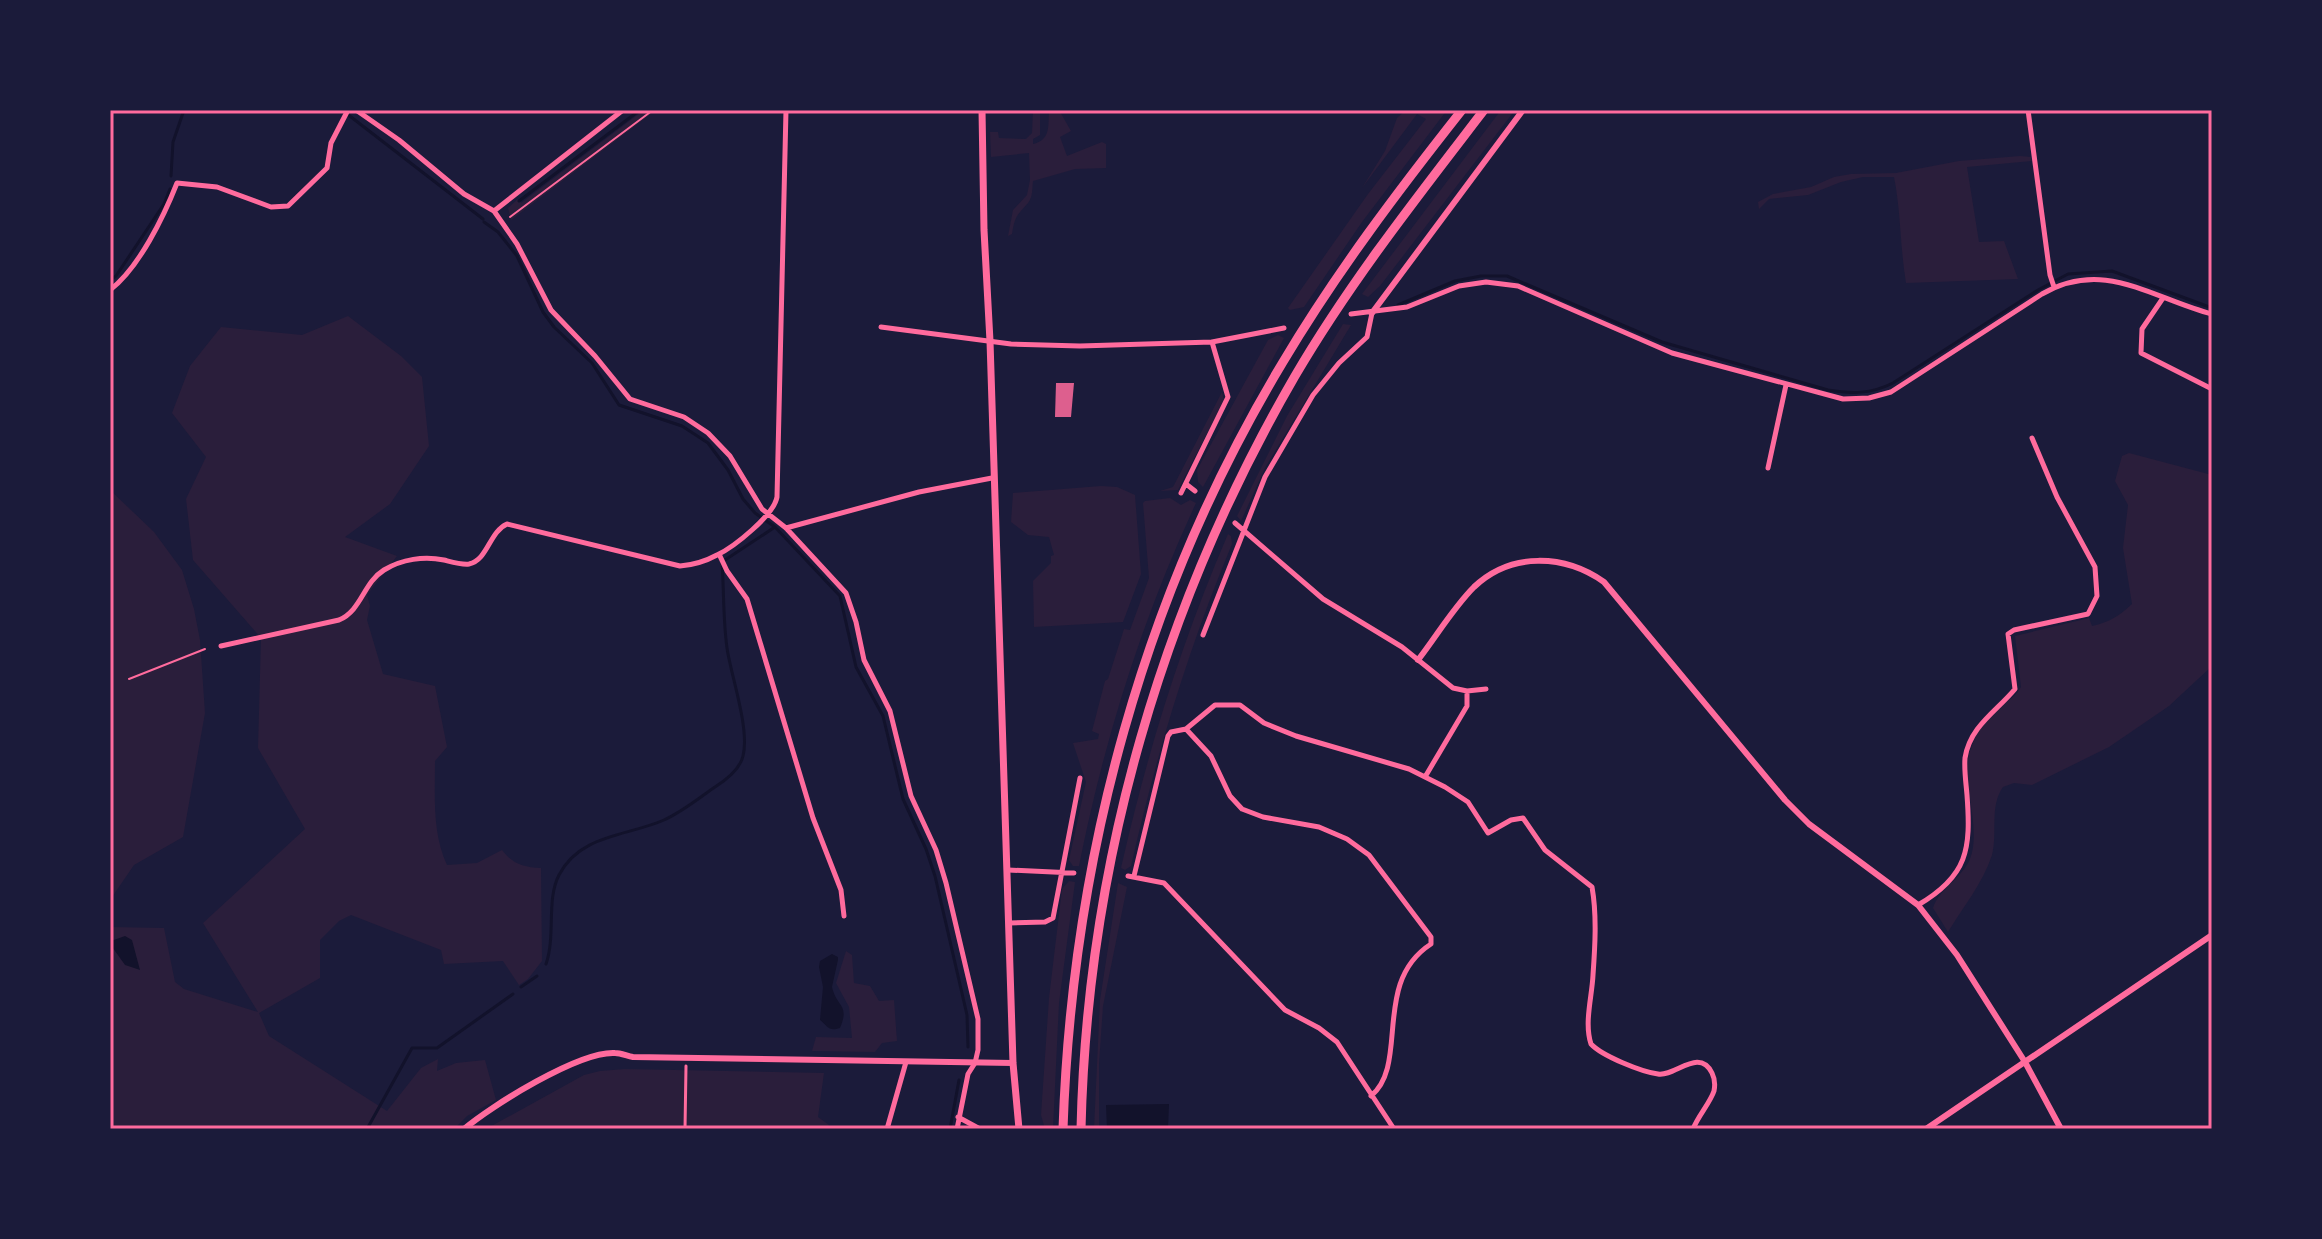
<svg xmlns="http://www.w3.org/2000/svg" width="2322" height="1239" viewBox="0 0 2322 1239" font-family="'Space Grotesk',sans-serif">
  <rect width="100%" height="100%" fill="#1b1b3a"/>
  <path fill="#2a1e3b" d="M644 110H656L511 220 508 208 518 199 521 203Z
    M1033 110H1040V135L1033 139V144C1051 140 1048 126 1049 110H1059L1071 131 1060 137 1067 156 1102 142 1106 144V168L1075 169 1033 181C1032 188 1033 197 1028 203 1017 216 1015 215 1012 234L1008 236 1013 210 1027 195 1030 180 1029 153 991 157 990 132H998L999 138 1026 139 1032 133Z
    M1406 110H1447L1362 222 1304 307 1290 310 1288 308 1368 194 1426 119 1417 114 1362 188 1385 151 1397 118Z
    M1501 110H1515L1380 286 1368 297 1362 294Z
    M2020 156 2031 157 2032 161 1967 167 1979 242 2004 241 2018 279 1906 283C1900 247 1901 212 1894 177H1863L1841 182 1808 195 1769 199 1759 209 1758 202 1773 194 1811 187 1834 177 1851 174 1896 173 1959 161Z
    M348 316 401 356 422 377 429 446 390 504 345 537 397 556 367 595 370 606 367 620 383 674 435 686 447 747 435 761C435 796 432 833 447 865L477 863 502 850C513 864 523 867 541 868L542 961 528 979 519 985 503 961 444 964 441 950 351 915 339 921 320 940V978L259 1013 269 1036 387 1111 421 1068 438 1059 437 1071 456 1063 485 1060 496 1100 467 1116 454 1129H110V927L164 928 175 982 184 989 258 1012 203 923 305 829 258 748 261 638 193 560 186 499 206 457 172 413 190 366 221 327 302 335Z
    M1343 324 1351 325 1265 468 1241 521 1237 516 1287 416Z
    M1278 335 1284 338 1203 487 1198 482 1197 470 1268 340Z
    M1222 392 1224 400 1178 490 1160 491 1173 487Z
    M2129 453 2212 475V666L2169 706 2109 747 2032 785 2014 783 2003 787C1989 807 1998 833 1992 855 1983 883 1963 907 1948 932L1933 908C1939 889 1962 878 1970 859 1982 829 1961 780 1969 754 1973 743 1980 723 1988 715 1999 705 2014 700 2021 687L2015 636 2089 618 2092 626C2110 622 2119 616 2132 604L2123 548 2128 505 2115 481 2122 456Z
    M1101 486 1117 487 1135 495 1141 574 1123 622 1034 627 1033 581 1051 563V556L1054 555 1049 537 1028 535 1011 522 1013 493Z
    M110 490 154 532 182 570 194 609 200 640 205 713 183 837 134 865 110 900Z
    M1170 498 1181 505 1190 500 1196 503C1142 619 1104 740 1079 866H1073L1069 860 1086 782 1073 743 1098 739 1099 734 1092 731 1105 681 1108 679 1124 629 1130 630 1149 578 1143 503 1145 501Z
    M1228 534 1231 536 1232 544C1188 649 1156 756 1131 866L1125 870 1121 868C1147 753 1181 643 1228 534Z
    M1069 881 1075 882 1059 1003 1053 1129H1045L1041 1115 1049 998 1062 889Z
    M1118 883 1127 887 1103 1006 1099 1064V1129H1094L1100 1000Z
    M846 951 852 955 854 983 870 986 879 1001 894 1000 897 1041 882 1043 875 1052 812 1051 816 1037 852 1038 849 1007 836 983Z
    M625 1069 824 1073 818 1117 829 1125 826 1129H486L584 1075 600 1071Z"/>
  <path fill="#12122b" d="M125 936 132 940 140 970 125 965 110 944 111 941Z
    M832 954 838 957V960L832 987C837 1008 850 1004 840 1028 828 1032 828 1026 820 1020L823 987 819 967 820 961Z
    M1169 1104 1168 1129H1107L1106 1105Z"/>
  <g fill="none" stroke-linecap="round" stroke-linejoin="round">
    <path stroke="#12122b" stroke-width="3" d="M342 110 483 219
      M171 176 173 142 184 110
      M519 201 640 110
      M484 222 498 232 517 256 543 312 554 327 592 363 619 405 682 426 708 443 728 470 743 499 755 513 775 527 840 596 856 667 883 716 903 799 926 849 935 876 967 1015 968 1047
      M110 280 116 276 164 204 170 189
      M1398 305 1455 281 1481 276H1507L1662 342 1828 390C1852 394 1871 394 1893 383L2038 290 2068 274 2112 271 2212 308
      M546 964C556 935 546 900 559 875 580 834 628 836 664 820 682 812 699 798 715 787 726 780 740 769 743 756 750 729 731 676 727 648 723 620 724 590 722 562L775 527
      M521 987 537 976
      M367 1129 412 1048H437L513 994
      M950 1129 959 1080"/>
  </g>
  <path fill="#dd5f8e" d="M1056 383H1074L1071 417H1055Z"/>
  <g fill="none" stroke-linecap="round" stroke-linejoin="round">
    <path stroke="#ff6b9d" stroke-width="2" d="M510 217 653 110
      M129 679 205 649"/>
    <path stroke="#ff6b9d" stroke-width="3" d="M685 1129 686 1066"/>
    <path stroke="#ff6b9d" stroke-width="5" d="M356 110 399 140 464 194 494 211 517 244 551 310 595 356 630 399 684 417 708 433 730 456 762 509 786 528 846 593 856 622 864 660 890 711 911 796 936 850 946 883 978 1019V1050L975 1063 968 1074 957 1129
      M2028 110 2050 275 2054 287
      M494 211 623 110
      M110 290C139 268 164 216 177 183L217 187 271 207 288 206 327 168 331 143 348 110
      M2163 298 2142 329 2141 353 2212 389
      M1351 314 1407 307 1459 286 1486 282 1518 286 1672 353 1843 399 1869 398 1891 392 2042 294C2104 258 2151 298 2212 314
      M881 327 1011 344 1080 346 1212 342 1284 328
      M1768 468 1786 385
      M1186 484 1195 491
      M1181 493 1228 397 1212 342
      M1235 523 1323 599 1402 647 1453 688 1467 691 1486 689
      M786 528 919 492 992 478
      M719 554 727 571 747 599 813 818 841 890 844 916
      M1203 635 1265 477 1313 395 1339 363 1367 337 1372 313
      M221 646 339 620C362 610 363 583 384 570 402 559 424 556 444 560 452 562 462 565 469 564 488 560 489 532 507 524L680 566C693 565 706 561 717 555 734 547 774 515 777 497L786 110
      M1186 729 1211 756 1230 796 1242 809 1263 817 1319 827 1347 839 1369 855 1431 937V944C1371 983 1410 1063 1371 1096
      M1425 777 1467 706V691
      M1008 870 1074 873
      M1128 876 1164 883 1285 1010 1319 1028 1337 1042 1394 1129
      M1134 876 1168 736 1171 732 1186 729 1215 705H1240L1264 723 1296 736 1409 769 1445 787 1468 802 1488 833 1511 820 1523 818 1545 850 1592 887C1597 915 1595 947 1593 975 1592 997 1584 1023 1591 1044 1602 1056 1642 1072 1658 1074 1675 1077 1699 1047 1712 1073 1715 1079 1715 1086 1714 1091 1710 1103 1698 1116 1693 1129
      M1918 905C1968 876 1971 849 1967 795 1966 783 1964 770 1965 758 1970 726 1997 711 2015 689L2008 634 2014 630 2088 614 2097 596 2095 567 2057 497 2032 438
      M1009 923 1045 922 1053 918 1080 778
      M958 1117 980 1129
      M887 1129 906 1062"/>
    <path stroke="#ff6b9d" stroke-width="6" d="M1372 313 1523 110
      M1418 660C1436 637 1453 608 1474 587 1511 552 1564 554 1604 582L1785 800 1809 824 1918 905 1957 955 2025 1062 2061 1129
      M464 1129C491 1106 579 1051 615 1053 621 1053 627 1056 633 1057L1013 1063
      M1926 1129 2212 935"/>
    <path stroke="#ff6b9d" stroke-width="7" d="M982 110 984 230 990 341 1013 1063 1019 1129"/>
    <path stroke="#ff6b9d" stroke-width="9" d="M1063 1129C1072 859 1143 594 1283 362 1336 273 1398 191 1462 110
      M1081 1129C1087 864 1162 605 1295 376 1350 282 1418 196 1484 110"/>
  </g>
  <rect width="2322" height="1239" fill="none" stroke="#1b1b3a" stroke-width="224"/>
  <rect x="112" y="112" width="2098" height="1015" fill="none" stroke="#ff6b9d" stroke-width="3"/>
</svg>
